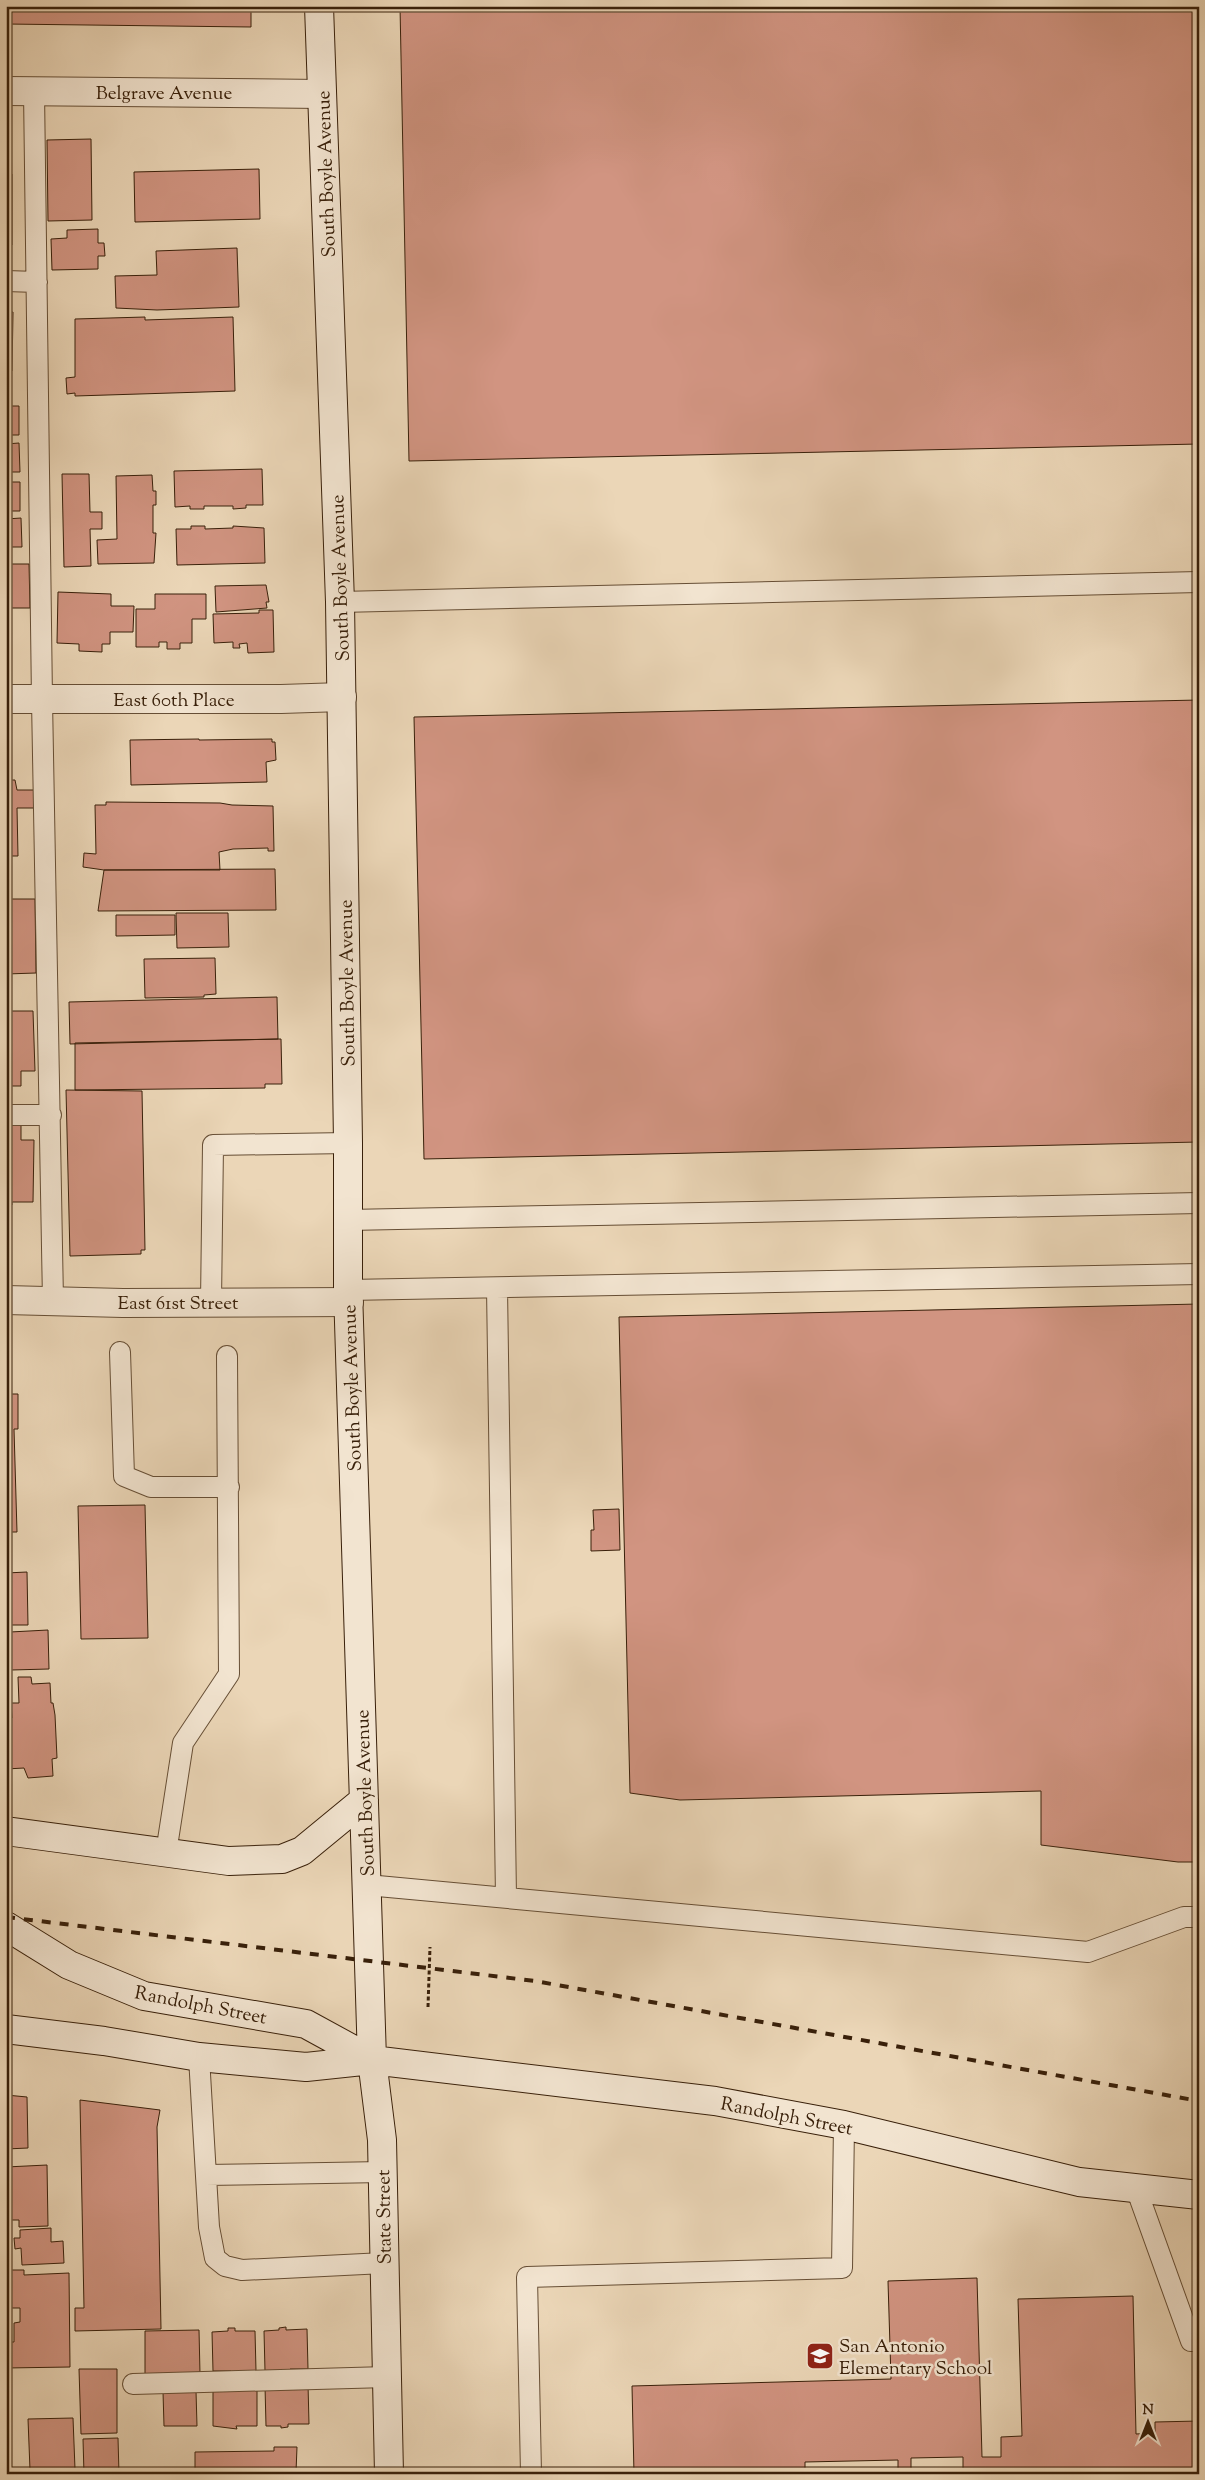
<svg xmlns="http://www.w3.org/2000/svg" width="1205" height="2480" viewBox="0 0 1205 2480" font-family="'Sorts Mill Goudy',serif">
  <rect width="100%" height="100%" fill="#ebd6b7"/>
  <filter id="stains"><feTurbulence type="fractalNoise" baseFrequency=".004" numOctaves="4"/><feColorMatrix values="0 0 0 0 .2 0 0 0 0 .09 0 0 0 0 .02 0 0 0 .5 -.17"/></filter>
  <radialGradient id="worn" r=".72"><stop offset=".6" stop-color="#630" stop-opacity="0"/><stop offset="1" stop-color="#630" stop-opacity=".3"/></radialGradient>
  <path fill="#d19481" stroke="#39200a" d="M6 6H251V27L6 24Z
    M400 6H1199V444L409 461Z
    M91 139 92 220 48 221 47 140Z
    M259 169 260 219 135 222 134 172Z
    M6 174H12V245H6Z
    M98 229V243H104L105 256H98V269L52 270 51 239 67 238V230Z
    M237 248 239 307 157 310 116 308 115 276 157 275 156 251Z
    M6 312H13L12 371H6Z
    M145 317V320L233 317 235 391 75 396V393L67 394 66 378 75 377V319Z
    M6 406H19V435H6Z
    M19 443 20 472H6V444Z
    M262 469 263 505H246V508L233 509V506H204V509H190V506L175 507 174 471Z
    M62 474H89L90 512H102V529H90L91 566 64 567Z
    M152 475 153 491H156V505H153V533H156L154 563 98 564 97 540 117 539 116 476Z
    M6 482H20V511H6Z
    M21 518 22 547H6V519Z
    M191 526H205V529L233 528V526L264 528 265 563 177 565 176 529H191Z
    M6 564H29L30 608H6Z
    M266 585 269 602H266L267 608 216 612 215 586Z
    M58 592 111 594V606H134L133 632H110V644H102V652L79 651V644L57 643Z
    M155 594H206V619H192V643H180V649H167V642H159V647H136V609H155Z
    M259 610H273L274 652 248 653 247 643 239 644 240 648H233V642L214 643 213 614 259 613Z
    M1199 700V1142L424 1159 414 717Z
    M199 739V740L272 739V742H275L276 760 266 762 267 782 131 785 130 740Z
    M6 780H15L17 790H34L35 808H17L18 856H6Z
    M106 802 220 803 232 805 273 806 274 851H268V848L233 849 219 852 220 870H104L83 867 84 853 96 854 95 805H106Z
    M275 869 276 910 98 911 104 870Z
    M6 899H35L36 973 6 974Z
    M176 913H228L229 947 177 948Z
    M116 915H175V935L116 936Z
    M215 958 216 994 204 995V997L145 998 144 959Z
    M277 997 278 1039 70 1044 69 1002Z
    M6 1008H11V1011H33L35 1071H21V1086H6Z
    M281 1039 282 1084H265V1088L75 1090V1043Z
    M66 1090 142 1091 145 1250H141V1254L70 1256Z
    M6 1124H21V1140H34L33 1202H12V1205H6Z
    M1199 1304V1862H1178L1041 1845V1791L680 1800 630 1793 619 1317Z
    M6 1394H18V1429H14L17 1532H6Z
    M145 1505 148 1638 81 1639 78 1506Z
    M619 1509 620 1550 591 1551V1530H594L593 1510Z
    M27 1572 28 1625H8L6 1629V1573Z
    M48 1630 49 1669 11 1670 10 1632Z
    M18 1677H31L32 1684 50 1683 51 1703H53L55 1715 57 1758 52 1759 53 1776 28 1778 24 1768 6 1769V1718H12L11 1703H19Z
    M6 2095 27 2097 28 2148 6 2149Z
    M80 2100 160 2110 157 2127 161 2329 75 2331V2308H84Z
    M47 2165 48 2226 19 2227V2220H6V2167Z
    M51 2228V2242L63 2241 64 2263 22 2265 21 2248 15 2249 14 2238H20V2230Z
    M6 2270H24V2275L69 2273 70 2367 6 2368V2342H14V2323L20 2322V2308H6Z
    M977 2278 982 2457H1001V2437L1022 2436 1018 2299 1133 2296 1136 2434 1155 2433V2422L1199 2421V2474H963V2457L911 2458V2474H898V2460L805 2462V2474H634L632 2386 891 2379 888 2281Z
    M286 2327V2330L307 2329 308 2369H290V2373L265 2371 264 2331 279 2330V2328Z
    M228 2328H235V2331H255L256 2371 231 2374V2371H213L212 2332 228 2331Z
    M199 2330 200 2374 145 2375V2331Z
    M79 2369H117V2433L81 2434Z
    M308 2384 309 2424H288V2427L281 2428V2426H266L265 2386Z
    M213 2386H257V2426H236L237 2429 213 2426Z
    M196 2391 197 2426H164L163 2392Z
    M73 2418 75 2469 30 2470 28 2419Z
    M118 2438 119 2474H84L83 2439Z
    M274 2447H297L296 2472 299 2474H195V2452L274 2451Z"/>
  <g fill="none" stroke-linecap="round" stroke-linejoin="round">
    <g stroke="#664e35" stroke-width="22">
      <path id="lane" d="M34 91 42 700 53 1301
        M6 281 37 282
        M340 602 1199 582
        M6 1115H51
        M348 1220 1199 1203
        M497 1288 506 1897
        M348 1290 1199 1274
        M211 1302 213 1145 348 1143
        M120 1352 124 1476 151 1487H229
        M166 1853 183 1743 229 1674 227 1356
        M367 1885 1088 1952 1184 1917H1199
        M199 2057 209 2227 215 2258 225 2266 242 2270 384 2263
        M206 2175 383 2172
        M1136 2188 1191 2341H1199
        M133 2384 387 2377
        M531 2474 527 2277 842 2268 844 2125"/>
    </g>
    <g stroke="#664e35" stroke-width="30">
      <path id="street" d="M6 91 322 94
        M6 699H281L342 697
        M6 1300 123 1303 349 1302"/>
    </g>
    <g stroke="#39200a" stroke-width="30">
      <path id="secondary" d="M319 6 340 602 348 1143V1290L372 2060 382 2140 389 2474
        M6 1831 229 1861 282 1859 302 1851 364 1800
        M6 1926 69 1965 144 1996 306 2024 372 2060
        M6 2029 104 2041 199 2057 306 2067 372 2060 715 2101 844 2125 1079 2182 1199 2195"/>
    </g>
    <path stroke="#39200a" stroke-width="3" stroke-dasharray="4 2.5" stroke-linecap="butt" d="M428 2007 430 1947"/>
    <use href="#lane" stroke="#f2e4d0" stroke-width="20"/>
    <use href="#street" stroke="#f2e4d0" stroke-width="28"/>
    <use href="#secondary" stroke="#f2e4d0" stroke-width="28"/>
    <path stroke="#39200a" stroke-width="4" stroke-dasharray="9 9" stroke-linecap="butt" d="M6 1917 535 1981 1199 2101"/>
  </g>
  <defs>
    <g id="school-square" transform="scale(1.4375)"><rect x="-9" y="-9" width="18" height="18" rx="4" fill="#8f2418" stroke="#f2e4d0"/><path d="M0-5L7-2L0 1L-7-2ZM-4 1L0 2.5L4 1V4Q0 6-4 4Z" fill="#fff"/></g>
  </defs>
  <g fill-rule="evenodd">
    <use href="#school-square" x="820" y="2356"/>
  </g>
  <g text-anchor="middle" stroke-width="5" stroke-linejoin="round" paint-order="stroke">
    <g font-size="19" fill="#39200a" stroke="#f2e4d0">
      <text x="164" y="99">Belgrave Avenue</text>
      <text transform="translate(325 174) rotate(-92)" y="7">South Boyle Avenue</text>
      <text transform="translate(339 578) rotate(-92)" y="7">South Boyle Avenue</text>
      <text x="174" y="706">East 60th Place</text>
      <text transform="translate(346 983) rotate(-91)" y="7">South Boyle Avenue</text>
      <text x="178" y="1309">East 61st Street</text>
      <text transform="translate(351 1388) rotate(-92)" y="7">South Boyle Avenue</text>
      <text transform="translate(364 1793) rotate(-92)" y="7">South Boyle Avenue</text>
      <text transform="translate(201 2004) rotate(11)" y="7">Randolph Street</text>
      <text transform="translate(787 2115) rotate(11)" y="7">Randolph Street</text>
      <text transform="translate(383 2217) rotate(-91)" y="7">State Street</text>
    </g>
    <g font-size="19" fill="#39200a" stroke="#f2e4d0" text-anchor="start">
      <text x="839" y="2352">San Antonio<tspan x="839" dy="22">Elementary School</tspan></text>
    </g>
  </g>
  <rect width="1205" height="2480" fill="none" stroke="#ebd6b7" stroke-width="25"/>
  <rect x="8" y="8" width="1190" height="2465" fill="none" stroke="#39200a" stroke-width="2.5"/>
  <rect x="12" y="12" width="1180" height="2455" fill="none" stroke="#39200a"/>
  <g transform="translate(1148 2422)" stroke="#f2e4d0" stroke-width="4" paint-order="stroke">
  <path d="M0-4L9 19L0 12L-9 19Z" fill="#39200a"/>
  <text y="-8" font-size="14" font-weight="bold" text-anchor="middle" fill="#39200a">N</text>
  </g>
  <rect width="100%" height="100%" filter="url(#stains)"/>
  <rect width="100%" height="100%" fill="url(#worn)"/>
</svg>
